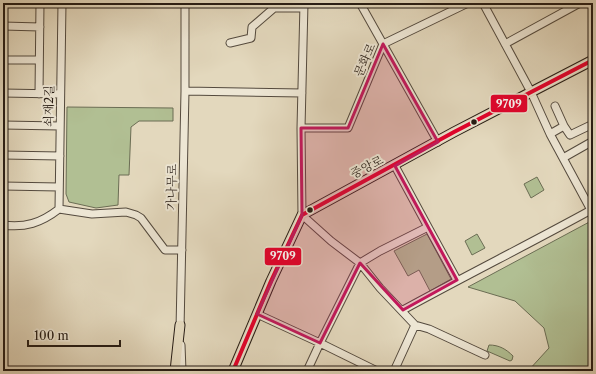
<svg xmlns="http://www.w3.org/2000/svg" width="596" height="374" viewBox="0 0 596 374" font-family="'Libre Caslon Text','Noto Serif KR',serif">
  <rect width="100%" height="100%" fill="#e3d8bd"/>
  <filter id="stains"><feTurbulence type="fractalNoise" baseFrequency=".005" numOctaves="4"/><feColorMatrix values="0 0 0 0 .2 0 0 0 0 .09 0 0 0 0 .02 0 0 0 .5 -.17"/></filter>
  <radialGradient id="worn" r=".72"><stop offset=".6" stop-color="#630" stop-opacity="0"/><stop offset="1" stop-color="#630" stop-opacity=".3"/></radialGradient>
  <path fill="#b1bf93" stroke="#6b6d54" d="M67 107 173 108V121H139L131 127 129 175H119L118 205 96 208 69 202 66 194Z
    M537 177 544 190 531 198 524 184Z
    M593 220V371H528L549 348 544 328 515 301 468 287Z
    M427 234 451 279 430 291 419 270 408 276 394 251Z
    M477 234 485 248 472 255 465 241Z
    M489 345C499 345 506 349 513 356L512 360 510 361 487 351Z"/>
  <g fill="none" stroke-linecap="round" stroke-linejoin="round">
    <g stroke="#544a3e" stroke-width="9">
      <path id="minor" d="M304 3 301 128 302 215 331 241 360 263 380 288 415 325 429 329 485 355
        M360 3 438 142
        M3 26 40 27
        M230 43 251 38 252 27 274 8H304
        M505 44 580 3
        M3 60H39
        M185 91 302 93
        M3 93 60 94
        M39 94 40 3
        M3 125 60 126
        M564 126 570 135 593 124
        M301 128H348L383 44 468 3
        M550 134 564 126 555 106
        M3 155 60 156
        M563 158 593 141
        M3 186 59 187
        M59 209 62 3
        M3 225C25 228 41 223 59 209L92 214 126 212 136 215 141 218 165 250H182
        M428 227 457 280
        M403 310C465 276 529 244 591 210L550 134 531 92 483 3
        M257 314 320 343 307 371
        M180 329 185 91V3
        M181 345 182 371
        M377 371 320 343 360 263 380 251 428 227 395 166
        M394 371 415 325"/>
    </g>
    <g stroke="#251b14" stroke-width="11">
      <path id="major" d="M175 371 180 325
        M233 371 271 281 302 215 454 132 593 60"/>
    </g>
    <use href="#minor" stroke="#ede6d4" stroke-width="7"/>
    <use href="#major" stroke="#e3d8bd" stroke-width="9"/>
    <g stroke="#ede6d4" stroke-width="7">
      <path id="bus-1" d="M233 371 271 281 302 215 454 132 593 60"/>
    </g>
    <use href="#bus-1" stroke="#e4002b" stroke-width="4"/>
  </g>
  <path fill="#c2185b" fill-opacity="0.2" stroke="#c2185b" stroke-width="3" stroke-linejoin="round" d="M383 44 438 142 395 166 457 280 403 310 360 263 320 343 257 314 302 215 301 128H348Z"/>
  <g fill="#251b14" stroke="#ede6d4" stroke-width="1.5">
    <circle cx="474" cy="122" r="3.5"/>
    <circle cx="310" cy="210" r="3.5"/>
  </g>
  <g text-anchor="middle" stroke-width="4" stroke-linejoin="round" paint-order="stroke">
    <g font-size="12" fill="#251b14" stroke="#ede6d4">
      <text transform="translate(365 60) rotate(-66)" y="4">문화로</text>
      <text transform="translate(49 106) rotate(-89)" y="4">쇠재2길</text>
      <text transform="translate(367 167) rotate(-27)" y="4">중앙로</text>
      <text transform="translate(172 187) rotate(-89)" y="4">가나무로</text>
    </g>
  </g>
  <g stroke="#ede6d4" stroke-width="1.5">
    <rect x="490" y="94" width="38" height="19" rx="4" fill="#e4002b"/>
    <rect x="264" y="247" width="38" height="19" rx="4" fill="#e4002b"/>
  </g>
  <g font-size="11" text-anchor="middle" font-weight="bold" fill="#fff">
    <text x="509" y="108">9709</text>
    <text x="283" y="260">9709</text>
  </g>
  <rect width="596" height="374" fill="none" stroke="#e3d8bd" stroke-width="16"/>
  <rect x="4" y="4" width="588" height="366" fill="none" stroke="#251b14" stroke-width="2"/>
  <rect x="8" y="8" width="580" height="358" fill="none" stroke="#251b14"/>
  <path d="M28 340v6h92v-6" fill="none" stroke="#251b14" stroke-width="2"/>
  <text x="34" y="340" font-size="12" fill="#251b14" stroke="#ede6d4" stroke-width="3" paint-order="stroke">100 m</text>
  <rect width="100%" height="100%" filter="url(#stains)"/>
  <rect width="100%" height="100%" fill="url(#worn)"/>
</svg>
